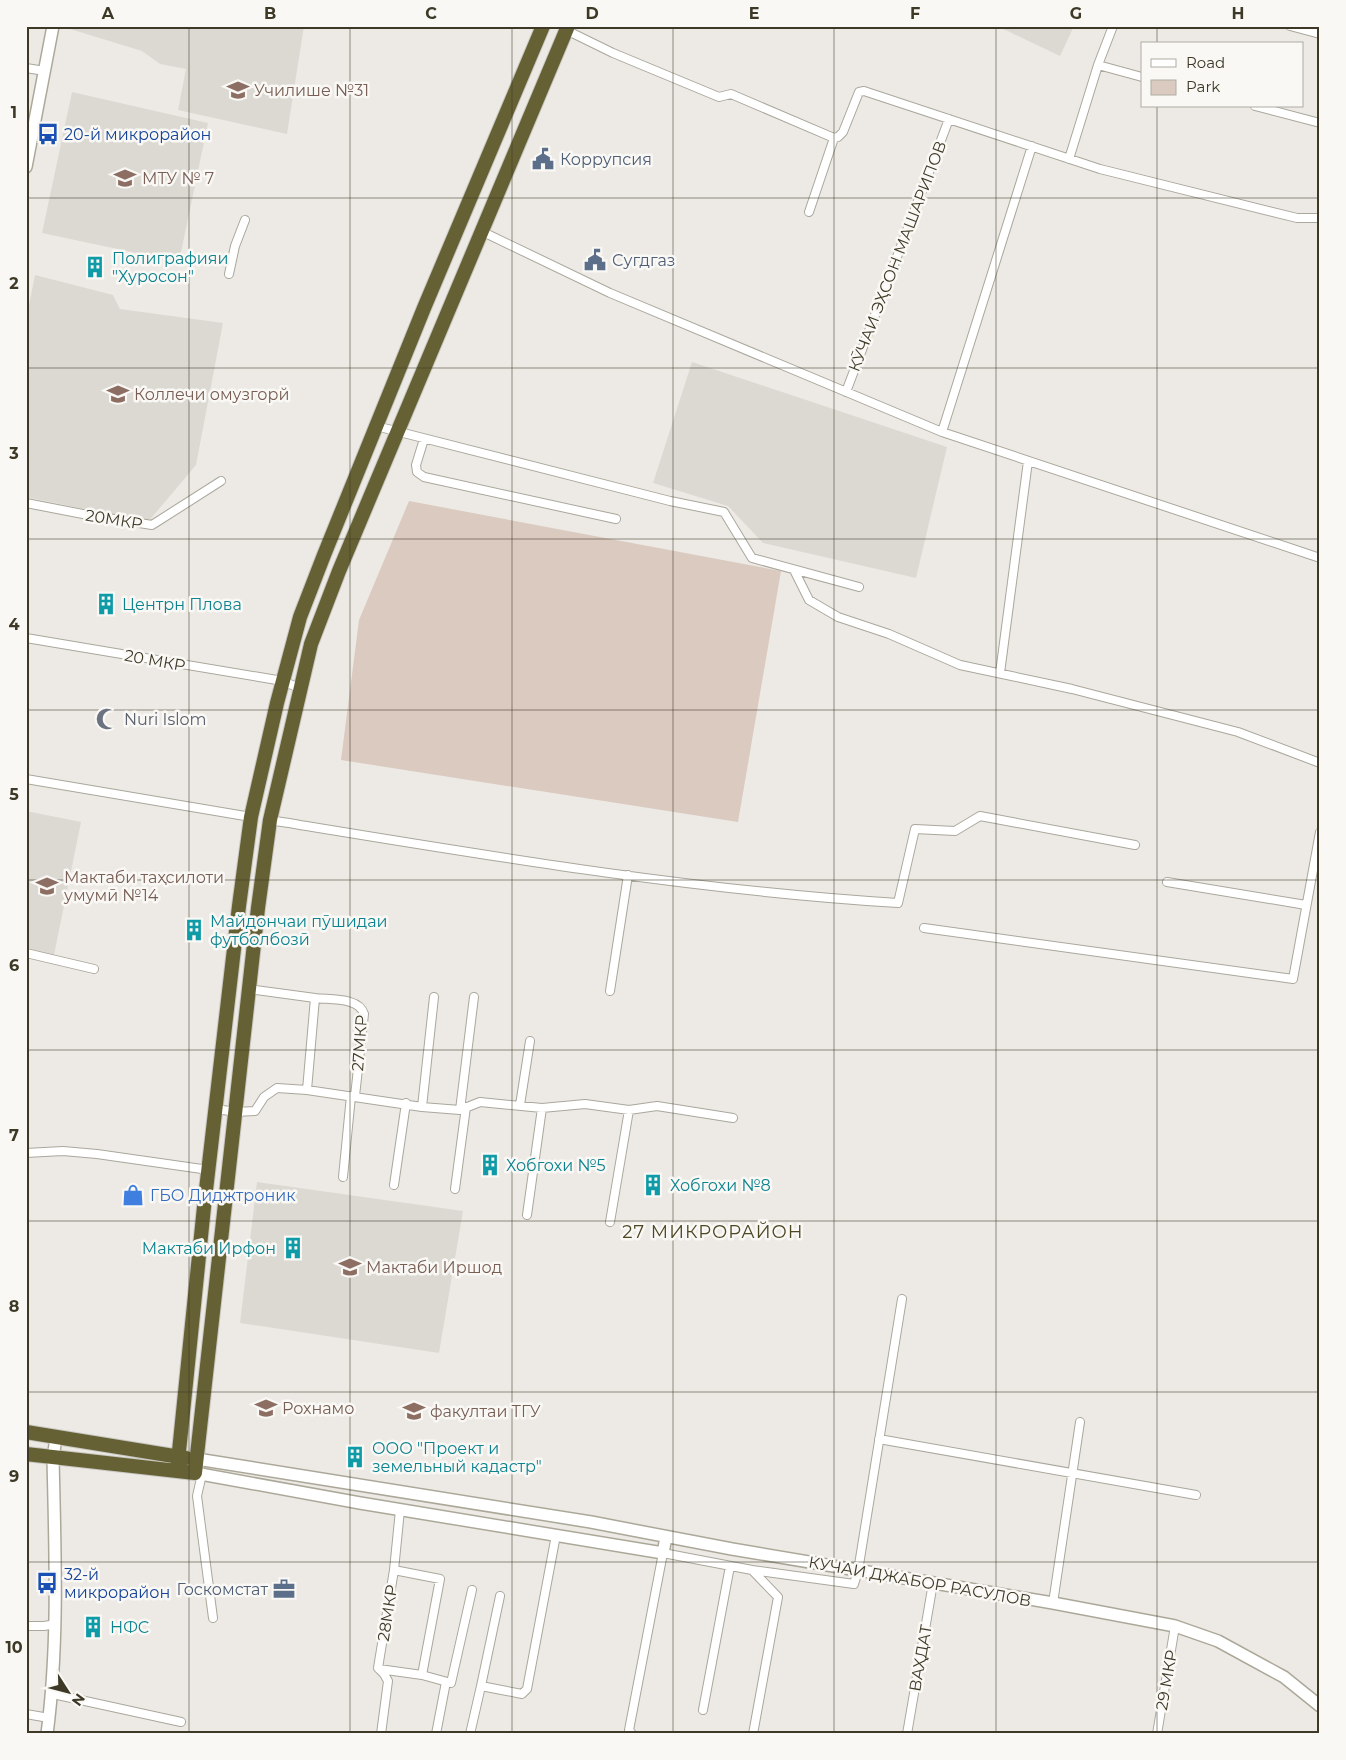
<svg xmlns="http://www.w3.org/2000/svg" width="1346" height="1760" viewBox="0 0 1346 1760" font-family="Montserrat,sans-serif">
  <rect width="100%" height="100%" fill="#edeae5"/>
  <path fill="#dcd9d3" d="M70 26H304L287 134 178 110 186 69 160 64 142 51 70 29Z
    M997 26H1074L1060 56Z
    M72 92 208 123 179 262 42 233Z
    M35 275 113 295 120 309 223 323 196 465 148 522 26 497V320Z
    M692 362 947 447 916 578 763 543 728 506 653 483Z
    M26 811 81 822 54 955 26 949Z
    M257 1182 463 1211 439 1353 240 1323Z"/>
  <path fill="#dbcac0" d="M409 501 781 571 738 822 341 760 359 620Z"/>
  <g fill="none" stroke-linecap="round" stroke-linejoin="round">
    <g stroke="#aaa79c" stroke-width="10">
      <path id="street" d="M1290 26 1320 34
        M566 30 613 53 719 97 731 94 834 138 838 137 843 132 859 92 864 91 1100 169 1297 218H1320
        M1098 65 1142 77
        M26 68 45 71
        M1255 106 1320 123
        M1069 159 1098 65 1113 26
        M809 212 834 138
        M481 231 610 293 942 432 1320 558
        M229 274 235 246 245 220
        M846 392 949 119
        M376 426 670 501 724 512 752 558 859 587
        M942 432 1032 146
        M424 439 416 465 417 472 424 477 616 519
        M26 503 88 515 152 525 221 481
        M794 570 809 600 838 617 889 634 960 665 1072 689 1238 732 1320 763
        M26 638 283 681 301 689
        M1000 673 1028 461
        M26 779 251 817
        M270 820C478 854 687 890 898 903L915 829 955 831 980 816 1135 845
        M1167 882 1306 905
        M924 928 1293 979 1320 832
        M26 953 94 969
        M248 989 315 998 307 1090
        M610 991 628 875
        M315 998C330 1000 359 997 364 1014L355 1096
        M520 1105 530 1041
        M422 1107 434 997
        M216 1109 236 1112 255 1111 264 1097 277 1088 307 1090 422 1107 460 1110 480 1102 542 1108 585 1104 629 1110 657 1106 733 1118
        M460 1110 474 997
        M26 1153 63 1151 97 1154 209 1170
        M343 1177 351 1096
        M394 1185 406 1103
        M455 1189 466 1107
        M527 1215 542 1108
        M610 1222 629 1110
        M879 1439 1196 1495
        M202 1474 197 1496 213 1618
        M394 1570 400 1510
        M752 1570 854 1584 858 1571 902 1299
        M500 1596 481 1686 522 1694 527 1689 556 1535
        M1053 1603 1080 1422
        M26 1626H44L56 1624
        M379 1669 422 1675
        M53 1694 181 1722
        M703 1710 730 1566
        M26 1714 49 1718
        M381 1734 388 1681 384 1674 378 1668 394 1570 440 1579 422 1675 451 1683 472 1590
        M436 1734 446 1682
        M470 1734 481 1686
        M632 1734 629 1730 663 1553 752 1570 778 1597 753 1734
        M907 1734 933 1583
        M1157 1734 1175 1626"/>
    </g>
    <g stroke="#aca899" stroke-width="14">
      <path id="secondary" d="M26 167 53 26
        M197 1459 591 1522 732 1549 1053 1603 1175 1626 1218 1641 1284 1677 1320 1706
        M195 1473 360 1503 663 1553 666 1537
        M47 1734C59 1642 55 1550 53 1458L56 1438"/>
    </g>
    <g stroke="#c9c8c2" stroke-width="16">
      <path id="highway" d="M26 1432 186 1458
        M26 1454 195 1473 258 908 270 820 311 644 339 571 568 26
        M177 1471 204 1207 239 906 251 817 277 703 300 617 324 555 424 308 543 26"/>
    </g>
    <use href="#street" stroke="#fff" stroke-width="8"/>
    <use href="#secondary" stroke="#fff" stroke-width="11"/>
    <use href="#highway" stroke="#666134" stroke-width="14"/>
  </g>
  <path fill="none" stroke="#3d3926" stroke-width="1" stroke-opacity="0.55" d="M189 26V1734M350 26V1734M512 26V1734M673 26V1734M834 26V1734M996 26V1734M1157 26V44M1157 106V1734M26 198H1320M26 368H1320M26 539H1320M26 710H1320M26 880H1320M26 1050H1320M26 1221H1320M26 1392H1320M26 1562H1320"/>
  <defs>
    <g id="university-bare" transform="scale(1.725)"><path d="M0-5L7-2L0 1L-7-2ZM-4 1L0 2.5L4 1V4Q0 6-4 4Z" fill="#8d6e63" stroke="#f9f8f5" stroke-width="2.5" paint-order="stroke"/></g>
    <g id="bus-bare" transform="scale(1.725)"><path d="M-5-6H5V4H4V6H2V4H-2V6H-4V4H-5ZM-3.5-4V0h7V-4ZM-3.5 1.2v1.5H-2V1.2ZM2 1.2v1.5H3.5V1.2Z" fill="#1a4fb4" stroke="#f9f8f5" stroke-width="2.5" paint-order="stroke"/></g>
    <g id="civic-bare" transform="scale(1.725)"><path d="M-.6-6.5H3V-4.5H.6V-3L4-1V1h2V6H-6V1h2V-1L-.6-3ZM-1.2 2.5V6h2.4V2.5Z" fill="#5c6f8a" stroke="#f9f8f5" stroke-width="2.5" paint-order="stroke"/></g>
    <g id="building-bare" transform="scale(1.725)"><path d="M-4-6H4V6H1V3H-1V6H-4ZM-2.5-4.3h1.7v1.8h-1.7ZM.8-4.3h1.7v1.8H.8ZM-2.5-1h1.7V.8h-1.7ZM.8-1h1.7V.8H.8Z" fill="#0f9aa8" stroke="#f9f8f5" stroke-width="2.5" paint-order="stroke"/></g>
    <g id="school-bare" transform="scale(1.725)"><path d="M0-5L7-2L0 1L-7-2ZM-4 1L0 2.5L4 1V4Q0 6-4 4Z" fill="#8d6e63" stroke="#f9f8f5" stroke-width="2.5" paint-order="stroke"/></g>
    <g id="mosque-bare" transform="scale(1.725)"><path d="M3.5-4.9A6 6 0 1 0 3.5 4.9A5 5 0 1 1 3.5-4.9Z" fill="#6b7280" stroke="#f9f8f5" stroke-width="2.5" paint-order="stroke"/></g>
    <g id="shop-bare" transform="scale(1.725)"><path d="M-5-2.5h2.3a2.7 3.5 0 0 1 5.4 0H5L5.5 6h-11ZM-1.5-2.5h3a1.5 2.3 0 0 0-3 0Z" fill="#3f7fe0" stroke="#f9f8f5" stroke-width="2.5" paint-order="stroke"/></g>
    <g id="office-bare" transform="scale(1.725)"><path d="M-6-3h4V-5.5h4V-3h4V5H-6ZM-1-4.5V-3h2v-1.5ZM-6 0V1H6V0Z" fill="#5c6f8a" stroke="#f9f8f5" stroke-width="2.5" paint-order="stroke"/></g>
  </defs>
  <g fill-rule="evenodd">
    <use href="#university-bare" x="238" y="90"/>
    <use href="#bus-bare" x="48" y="134"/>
    <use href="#civic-bare" x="543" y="159"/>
    <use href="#university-bare" x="125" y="178"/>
    <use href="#civic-bare" x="595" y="260"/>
    <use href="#building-bare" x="95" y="267"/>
    <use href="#school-bare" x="118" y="394"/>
    <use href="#building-bare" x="106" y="604"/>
    <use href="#mosque-bare" x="107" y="719"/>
    <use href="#school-bare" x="47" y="886"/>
    <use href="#building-bare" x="194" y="930"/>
    <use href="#building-bare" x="490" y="1165"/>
    <use href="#building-bare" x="653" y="1185"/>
    <use href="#shop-bare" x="133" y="1195"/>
    <use href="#building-bare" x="293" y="1248"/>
    <use href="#school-bare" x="350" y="1267"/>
    <use href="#school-bare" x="266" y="1408"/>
    <use href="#university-bare" x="414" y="1411"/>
    <use href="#building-bare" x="355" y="1457"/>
    <use href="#bus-bare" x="47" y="1583"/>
    <use href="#office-bare" x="284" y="1589"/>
    <use href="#building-bare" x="93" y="1627"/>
  </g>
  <g text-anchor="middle" stroke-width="5" stroke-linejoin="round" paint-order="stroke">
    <g font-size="16" fill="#785e54" stroke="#f9f8f5" text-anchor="start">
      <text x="254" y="96">Училише №31</text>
      <text x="142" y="184">МТУ № 7</text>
      <text x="134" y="400">Коллечи омузгорй</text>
      <text x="64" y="883">Мактаби таҳсилоти<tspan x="64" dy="18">умумӣ №14</tspan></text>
      <text x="366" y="1273">Мактаби Иршод</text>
      <text x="282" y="1414">Рохнамо</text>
      <text x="430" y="1417">факултаи ТГУ</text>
    </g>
    <g font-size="16" fill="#164399" stroke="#f9f8f5" text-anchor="start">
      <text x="64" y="140">20-й микрорайон</text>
      <text x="64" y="1580">32-й<tspan x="64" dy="18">микрорайон</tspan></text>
    </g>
    <g font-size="16" fill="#4e5e75" stroke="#f9f8f5" text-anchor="start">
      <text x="560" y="165">Коррупсия</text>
      <text x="612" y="266">Сугдгаз</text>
      <text x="268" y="1595" text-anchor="end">Госкомстат</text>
    </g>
    <g font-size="16" fill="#3d3926" stroke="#f9f8f5">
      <text transform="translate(897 256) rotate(-69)" y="6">КӮЧАИ ЭҲСОН МАШАРИПОВ</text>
      <text transform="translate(114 519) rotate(9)" y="6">20МКР</text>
      <text transform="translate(155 660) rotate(10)" y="6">20 МКР</text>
      <text transform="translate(359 1043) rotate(-86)" y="6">27МКР</text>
      <text transform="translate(920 1581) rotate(10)" y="6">КУЧАИ ДЖАБОР РАСУЛОВ</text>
      <text transform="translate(387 1613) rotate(-81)" y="6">28МКР</text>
      <text transform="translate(920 1658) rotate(-80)" y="6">ВАҲДАТ</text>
      <text transform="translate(1166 1680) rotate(-80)" y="6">29 МКР</text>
    </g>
    <g font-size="16" fill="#0d838f" stroke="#f9f8f5" text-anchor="start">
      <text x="112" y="264">Полиграфияи<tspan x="112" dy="18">"Хуросон"</tspan></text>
      <text x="122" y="610">Центрн Плова</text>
      <text x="210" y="927">Майдончаи пӯшидаи<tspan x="210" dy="18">футболбозӣ</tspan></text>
      <text x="506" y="1171">Хобгохи №5</text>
      <text x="670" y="1191">Хобгохи №8</text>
      <text x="276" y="1254" text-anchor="end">Мактаби Ирфон</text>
      <text x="372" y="1454">ООО "Проект и<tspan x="372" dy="18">земельный кадастр"</tspan></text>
      <text x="110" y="1633">НФС</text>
    </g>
    <g font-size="16" fill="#5b616d" stroke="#f9f8f5" text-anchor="start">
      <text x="124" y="725">Nuri Islom</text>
    </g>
    <g font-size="16" fill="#366cbe" stroke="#f9f8f5" text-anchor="start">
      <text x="150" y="1201">ГБО Диджтроник</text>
    </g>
    <g font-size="18" letter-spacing="1" fill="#4d4723" stroke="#f9f8f5">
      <text x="713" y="1238">27 МИКРОРАЙОН</text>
    </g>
  </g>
  <rect width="1346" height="1760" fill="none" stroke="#f9f8f5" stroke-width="55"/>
  <rect x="1141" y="42" width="162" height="65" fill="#f9f8f5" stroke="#aeaca2"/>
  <rect x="1151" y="59" width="25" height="8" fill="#ffffff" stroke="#aeaca2"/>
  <text x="1186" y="68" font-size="15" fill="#3d3926">Road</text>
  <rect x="1151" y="80" width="25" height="15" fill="#dbcac0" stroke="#aeaca2"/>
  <text x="1186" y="92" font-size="15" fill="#3d3926">Park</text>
  <g transform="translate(68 1692) rotate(126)" stroke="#f9f8f5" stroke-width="4" paint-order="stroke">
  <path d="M0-4L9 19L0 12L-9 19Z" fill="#3d3926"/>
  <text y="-8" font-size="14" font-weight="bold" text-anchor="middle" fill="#3d3926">N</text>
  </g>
  <rect x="28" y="28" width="1290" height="1704" fill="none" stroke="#3d3926" stroke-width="2"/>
  <g font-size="16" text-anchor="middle" font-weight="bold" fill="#3d3926">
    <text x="108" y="19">A</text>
    <text x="270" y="19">B</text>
    <text x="431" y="19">C</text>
    <text x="592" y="19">D</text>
    <text x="754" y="19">E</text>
    <text x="915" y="19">F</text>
    <text x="1076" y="19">G</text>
    <text x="1238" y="19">H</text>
    <text x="14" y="118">1</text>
    <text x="14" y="289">2</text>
    <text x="14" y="459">3</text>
    <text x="14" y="630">4</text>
    <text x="14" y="800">5</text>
    <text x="14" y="971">6</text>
    <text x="14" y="1141">7</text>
    <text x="14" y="1312">8</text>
    <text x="14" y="1482">9</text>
    <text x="14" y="1653">10</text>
  </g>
</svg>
